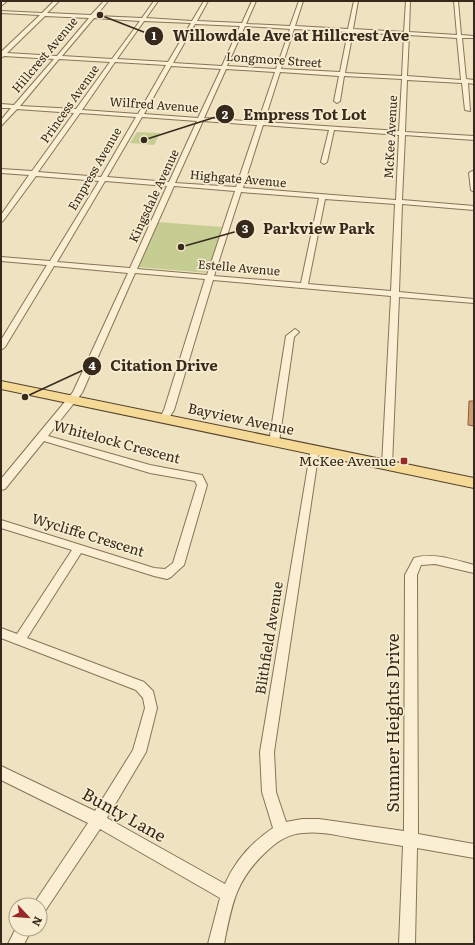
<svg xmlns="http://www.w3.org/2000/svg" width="475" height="945" viewBox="0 0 475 945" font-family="Literata,serif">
  <rect width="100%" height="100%" fill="#efe2c0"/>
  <path fill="#c5cd93" d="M137 132 160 133 154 145 130 143Z
    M158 222 222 227 208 273 138 267Z"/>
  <path fill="#ce9d74" stroke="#885d3c" d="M469 401H474V426L468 425Z"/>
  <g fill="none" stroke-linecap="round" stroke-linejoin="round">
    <g stroke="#887357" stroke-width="2">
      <path id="minor" d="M2 1H7L1 6V2Z
        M54 1H59L47 13 91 15 104 1H108L96 16 142 18 154 1H158L146 18 192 21 204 1H208L197 21 242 23 252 1H256L246 24 290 26 299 1H303L295 26 348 29 354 1H358L353 29 404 32 406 1H410L409 32 457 35 454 1H458L461 35 474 36V38H462L466 79 474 80V84L468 83 470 111 465 110 462 83 407 80 405 132 474 136V140L405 135 402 200 474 206V210L402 204 399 292 474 299V303L399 297 392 465 391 467 387 469 382 465 391 296 213 280 174 410 167 421 164 422 159 419 164 410 205 279 135 273 82 393 48 436 150 465 202 475 207 485 184 565 171 577 167 579 154 576 81 553 27 638 144 682 153 691 157 708 146 752 107 818 225 884C235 861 252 842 273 828L262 792 260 752 311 448 314 447 319 450 274 752 276 792 286 822 302 819H319L404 831 405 575 414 558C433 552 455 560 474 565V573L435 564 421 565 417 575 418 834 474 844V858L417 848 415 944H399L403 846C386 843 369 841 352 838 336 835 319 831 303 833 289 834 279 840 268 850 236 879 232 903 224 944H208L220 898 100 829 45 911 40 914V905H33L88 823 1 780V766L95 811 133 750 145 708 143 698 136 690 1 638V628L17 634 72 550 1 528V520L154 568 165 569 173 563 197 485 195 481 150 473 44 441 5 489 1 490V479L73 392 128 273 54 266 5 347 1 350V340L47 265 1 261V257L50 261 99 181 36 176 3 221 1 222V215L29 175 1 173V169L32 171 74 113 17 109 1 126V120L11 108H1V104L14 105 54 59 4 56 1 58V52L40 15 1 13V11L42 13ZM45 16 89 18 57 56 7 53ZM94 18 140 21 112 59 62 56ZM144 21 191 23 168 62 117 59ZM195 24 240 26 222 66 173 63ZM245 26 290 29 276 69 227 66ZM294 29 348 32 340 72 281 69ZM353 32 404 35 402 76 345 73ZM409 35 457 38 461 80 407 76ZM59 59 110 62 76 109 20 106ZM115 62 166 65 138 114 82 110ZM171 66 221 69 198 118 144 114ZM226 69 275 72 258 122 204 118ZM280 72 339 76 334 101 337 103 340 101 344 76 402 79 399 131 264 122ZM80 113 136 117 101 177 38 172ZM142 117 197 121 169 182 107 177ZM203 121 257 125 236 187 175 183ZM263 125 329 130 321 162 324 164 327 162 334 130 399 135 396 200 243 188ZM105 181 167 186 130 268 57 262ZM174 186 235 191 207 275 137 269ZM241 192 319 198 301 283 214 276ZM325 199 395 204 391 291 308 284Z
        M472 171 474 172V192L471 190 469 173Z
        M295 329 299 332 294 337 279 442 274 445 269 442 286 336Z
        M16 928 32 929 24 944H8Z"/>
    </g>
    <g stroke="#56412c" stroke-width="2">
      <path id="major" d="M1 381 474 478V488L1 389Z"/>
    </g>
    <use href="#minor" fill="#faefd3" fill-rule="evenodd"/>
    <use href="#major" fill="#f4da96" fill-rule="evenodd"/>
  </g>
  <rect fill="#992926" stroke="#f6eccf" stroke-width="1.5" x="400" y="457" width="8" height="8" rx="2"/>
  <g text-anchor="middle" stroke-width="3.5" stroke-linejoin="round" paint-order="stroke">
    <g font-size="12" fill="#372a1c" stroke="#f6eccf">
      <text transform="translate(45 55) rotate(-50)" y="4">Hillcrest Avenue</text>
      <text transform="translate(274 60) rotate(4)" y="4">Longmore Street</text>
      <text transform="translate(70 104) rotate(-55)" y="4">Princess Avenue</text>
      <text transform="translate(154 105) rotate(4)" y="4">Wilfred Avenue</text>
      <text transform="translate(391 137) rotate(-87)" y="4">McKee Avenue</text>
      <text transform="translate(95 169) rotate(-60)" y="4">Empress Avenue</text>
      <text transform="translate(238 179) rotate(5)" y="4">Highgate Avenue</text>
      <text transform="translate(154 196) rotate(-65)" y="4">Kingsdale Avenue</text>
      <text transform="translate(239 268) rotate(5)" y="4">Estelle Avenue</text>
    </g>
    <g font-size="14" fill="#372a1c" stroke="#f6eccf">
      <text transform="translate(241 419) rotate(12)" y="5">Bayview Avenue</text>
      <text transform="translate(117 442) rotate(15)" y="5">Whitelock Crescent</text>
      <text transform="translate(88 535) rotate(17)" y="5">Wycliffe Crescent</text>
      <text transform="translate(269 638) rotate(-81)" y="5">Blithfield Avenue</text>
    </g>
    <g font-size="14" fill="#372a1c" stroke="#f6eccf" text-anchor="end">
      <text x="396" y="466">McKee Avenue</text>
    </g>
    <g font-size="17" fill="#372a1c" stroke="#f6eccf">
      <text transform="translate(393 723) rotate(-90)" y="6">Sumner Heights Drive</text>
      <text transform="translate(124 815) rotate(29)" y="6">Bunty Lane</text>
    </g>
  </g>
  <path fill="none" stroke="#372a1c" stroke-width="1.5" d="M100 15L154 36M144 140L225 114M181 247L245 229M25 397L92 366"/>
  <g fill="#372a1c" stroke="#f6eccf" stroke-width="1.5">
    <circle cx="100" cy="15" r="4"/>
    <circle cx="144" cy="140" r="4"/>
    <circle cx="181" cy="247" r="4"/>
    <circle cx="25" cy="397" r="4"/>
    <circle cx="154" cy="36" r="10"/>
    <circle cx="225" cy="114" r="10"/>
    <circle cx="245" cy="229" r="10"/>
    <circle cx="92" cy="366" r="10"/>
  </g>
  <g font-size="12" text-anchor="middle" font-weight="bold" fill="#fff">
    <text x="154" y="40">1</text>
    <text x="225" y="119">2</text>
    <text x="245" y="233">3</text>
    <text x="92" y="370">4</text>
  </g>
  <g font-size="15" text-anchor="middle" font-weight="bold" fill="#372a1c" stroke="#f6eccf" stroke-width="3.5" stroke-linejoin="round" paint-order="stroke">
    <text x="291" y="41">Willowdale Ave at Hillcrest Ave</text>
    <text x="305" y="120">Empress Tot Lot</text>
    <text x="319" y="234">Parkview Park</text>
    <text x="164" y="371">Citation Drive</text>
  </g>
  <rect width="475" height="945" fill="none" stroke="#372a1c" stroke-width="4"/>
  <g transform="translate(28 917) rotate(116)"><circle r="19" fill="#f6eccf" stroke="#aa9e87"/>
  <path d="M0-3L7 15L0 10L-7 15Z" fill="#992926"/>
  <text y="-6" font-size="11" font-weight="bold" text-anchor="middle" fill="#372a1c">N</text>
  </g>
</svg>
